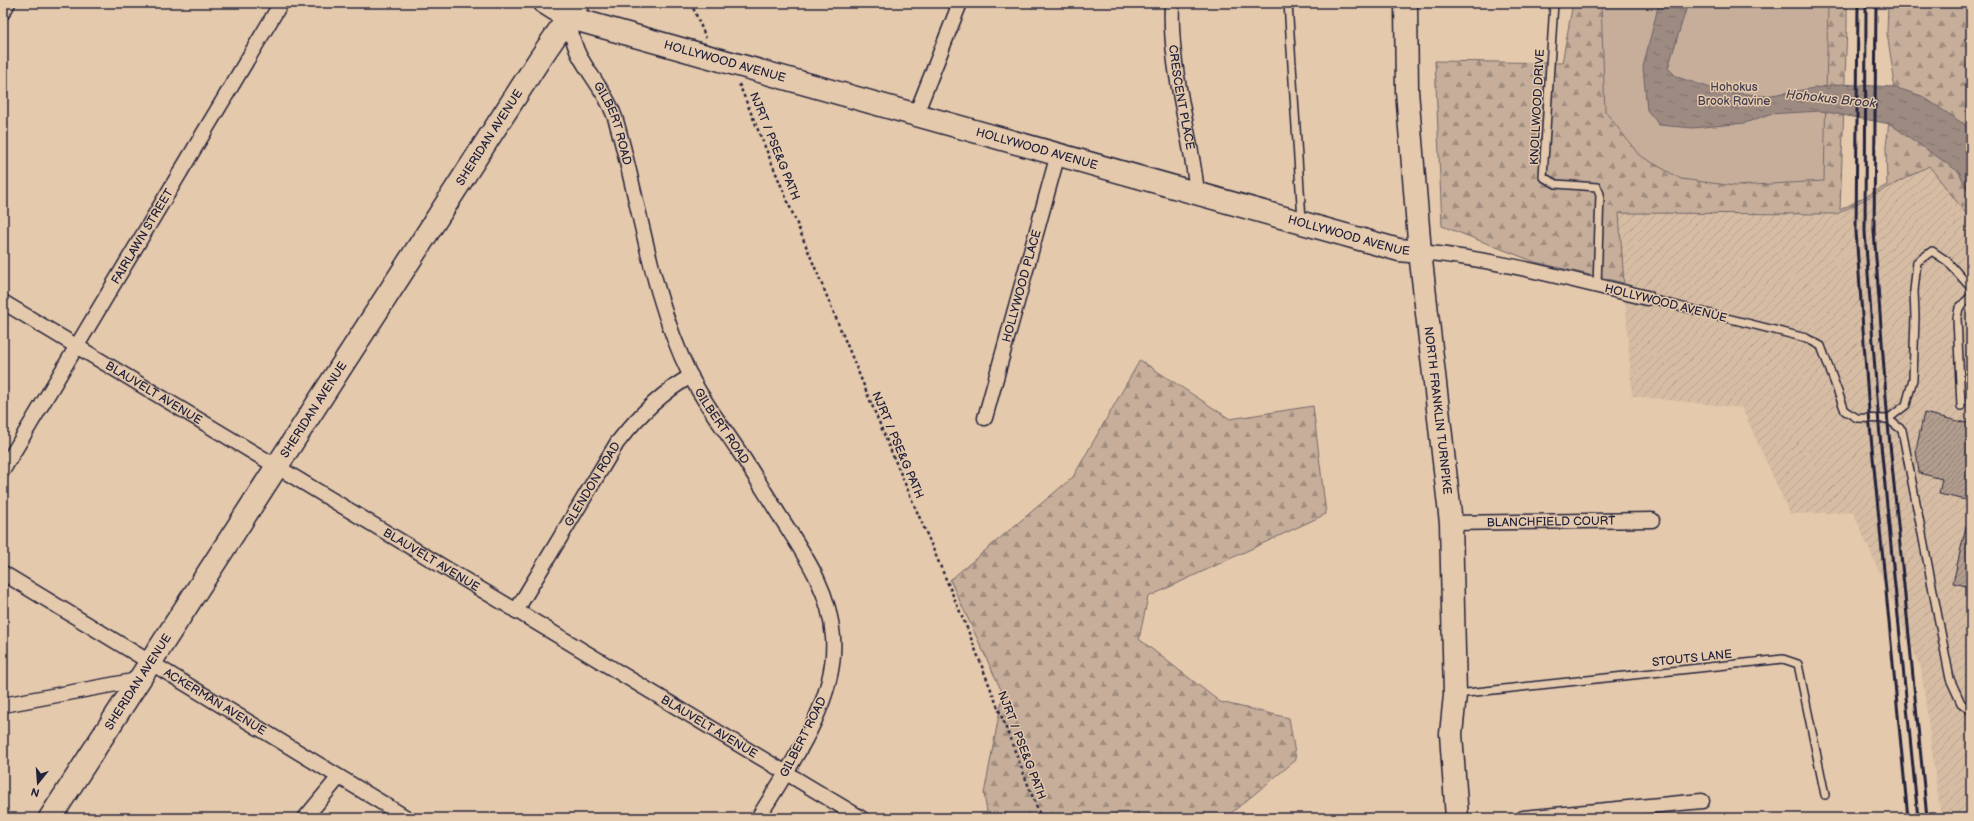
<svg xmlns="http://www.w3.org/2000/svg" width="1974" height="821" viewBox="0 0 1974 821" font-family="'Balsamiq Sans',sans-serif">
  <defs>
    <pattern id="industrial-furrows" width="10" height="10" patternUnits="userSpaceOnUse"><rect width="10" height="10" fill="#d6bca3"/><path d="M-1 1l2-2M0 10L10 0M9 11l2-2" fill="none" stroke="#b7a18d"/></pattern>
    <pattern id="forest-firs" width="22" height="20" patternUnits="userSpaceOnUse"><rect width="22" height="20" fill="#c6ae9a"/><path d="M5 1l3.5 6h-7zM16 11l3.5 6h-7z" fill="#a08d7f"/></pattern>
    <pattern id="water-ripples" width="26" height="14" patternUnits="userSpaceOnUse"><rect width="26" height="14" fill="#9d8b82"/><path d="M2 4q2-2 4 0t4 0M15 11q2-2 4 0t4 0" fill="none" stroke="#80716c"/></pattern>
    <pattern id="building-hatch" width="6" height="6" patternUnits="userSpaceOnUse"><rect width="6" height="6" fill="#b29d8e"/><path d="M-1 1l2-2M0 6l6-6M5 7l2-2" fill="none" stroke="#908075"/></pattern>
  </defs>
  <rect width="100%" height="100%" fill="#e5c9ac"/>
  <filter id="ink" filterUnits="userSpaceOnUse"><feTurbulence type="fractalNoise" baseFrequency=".025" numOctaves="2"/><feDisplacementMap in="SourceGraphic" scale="8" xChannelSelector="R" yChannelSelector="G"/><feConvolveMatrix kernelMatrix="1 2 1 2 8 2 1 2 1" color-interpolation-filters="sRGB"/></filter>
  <g filter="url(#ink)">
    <path fill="url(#industrial-furrows)" d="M1929 166 1971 220V818H1941L1921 668 1853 512 1790 514 1742 408 1632 396 1619 213 1837 214Z"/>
    <path fill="url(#forest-firs)" stroke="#74686a" d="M1573 3H1847V26L1840 210 1887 185 1886 147 1894 78 1887 33 1888 3H1971V220L1929 166 1837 214 1619 213 1624 283 1535 262 1442 226 1435 61 1562 63Z
      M1140 360 1230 419 1313 406 1326 514 1148 597 1139 639 1220 702 1289 718 1296 760 1225 818H988L984 794 1003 694 950 580 1073 477Z"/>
    <path fill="#c6ae9a" stroke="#74686a" d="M1601 3H1828L1824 181 1735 186 1681 179 1639 155 1605 111Z"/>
    <path fill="url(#water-ripples)" stroke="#6c6166" d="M1659 3H1688L1668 68 1677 77 1720 91 1765 96 1840 84 1894 87 1922 96 1971 129V198L1959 172 1890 124 1821 111 1769 114 1745 123 1693 128 1659 125 1647 110 1643 67Z"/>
    <path fill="url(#building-hatch)" stroke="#22223b" d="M1924 413 1971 424V501L1939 494 1942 479 1919 473 1916 450Z
      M1966 526H1971V587L1953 583Z"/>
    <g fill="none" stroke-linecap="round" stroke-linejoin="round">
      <g stroke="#22223b" stroke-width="10">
        <path id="lane" d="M1288 3 1302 220
          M1554 3 1543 177 1556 184 1597 187 1600 194 1597 286
          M1647 298 1806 338 1821 346 1845 411 1857 418 1888 419 1906 405 1913 379 1915 317 1914 291 1917 262 1932 251 1947 261 1971 288
          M1961 406 1957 318 1959 308 1971 296
          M1888 419 1902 430 1950 679 1961 703 1971 711
          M1457 694 1783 659 1798 664 1825 795"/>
      </g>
      <g stroke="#22223b" stroke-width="17">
        <g id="street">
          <path id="s1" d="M1172 3C1169 68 1190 128 1197 192"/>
          <path d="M3 12 8 3"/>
          <path id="s2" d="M567 17C571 29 573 44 579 55 592 79 610 98 617 124 641 209 651 296 690 375 704 403 723 427 740 453 756 477 770 501 785 524 808 560 830 593 833 637 838 700 790 766 758 818"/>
          <path d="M916 114 960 3"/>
          <path d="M1420 252C1497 259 1572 280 1647 298"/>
          <path id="s3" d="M3 302 861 818"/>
          <path id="s4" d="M985 418 1058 154"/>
          <path id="s5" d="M3 470 281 3"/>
          <path id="s6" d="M1451 523 1652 520"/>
          <path id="s7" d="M3 573 407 818"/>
          <path id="s8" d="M516 611 617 443C638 416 661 393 691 376"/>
          <path d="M3 705 138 680"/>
          <path d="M305 818 339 777"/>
          <path d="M1523 818 1702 801"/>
        </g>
      </g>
      <g stroke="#22223b" stroke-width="25">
        <g id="primary">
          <path id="s9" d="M545 3 567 17 1399 250 1420 252"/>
          <path id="s10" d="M1406 3 1407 91 1420 252 1451 523 1455 695 1451 734 1457 818"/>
          <path id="s11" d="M50 818 539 60 578 3"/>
        </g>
      </g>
      <path stroke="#22223b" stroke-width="2.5" stroke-dasharray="3 3" stroke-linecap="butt" d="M691 3 706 38
        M739 84 891 451 967 628 1041 818"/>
      <use href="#lane" stroke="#e5c9ac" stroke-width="7"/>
      <use href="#street" stroke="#e5c9ac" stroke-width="14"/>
      <use href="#primary" stroke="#e5c9ac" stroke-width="22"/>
      <path stroke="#22223b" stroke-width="3" d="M1858 3 1856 232 1870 426 1908 818
        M1866 3 1865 232 1879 425 1918 818
        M1876 3 1874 231 1888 424 1927 818"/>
    </g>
  </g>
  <g text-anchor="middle" stroke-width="3" stroke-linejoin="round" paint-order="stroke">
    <g font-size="12" fill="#22223b" stroke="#e5c9ac">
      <text dy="4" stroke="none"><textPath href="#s9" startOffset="190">HOLLYWOOD AVENUE</textPath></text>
      <text dy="4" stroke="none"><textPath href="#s1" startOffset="95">CRESCENT PLACE</textPath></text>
      <text transform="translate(1537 107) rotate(-87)" y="4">KNOLLWOOD DRIVE</text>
      <text dy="4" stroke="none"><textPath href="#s2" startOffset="117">GILBERT ROAD</textPath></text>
      <text dy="4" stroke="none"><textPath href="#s11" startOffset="810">SHERIDAN AVENUE</textPath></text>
      <text transform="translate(775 146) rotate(68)" y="4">NJRT / PSE&amp;G PATH</text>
      <text dy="4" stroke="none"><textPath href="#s9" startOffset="514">HOLLYWOOD AVENUE</textPath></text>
      <text dy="4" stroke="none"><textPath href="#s9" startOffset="838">HOLLYWOOD AVENUE</textPath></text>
      <text dy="4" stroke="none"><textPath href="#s5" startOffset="272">FAIRLAWN STREET</textPath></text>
      <text dy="4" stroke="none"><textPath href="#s4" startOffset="137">HOLLYWOOD PLACE</textPath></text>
      <text transform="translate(1666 303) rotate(14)" y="4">HOLLYWOOD AVENUE</text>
      <text dy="4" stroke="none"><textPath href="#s3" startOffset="176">BLAUVELT AVENUE</textPath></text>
      <text dy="4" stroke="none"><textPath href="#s11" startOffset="486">SHERIDAN AVENUE</textPath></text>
      <text dy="4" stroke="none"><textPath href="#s10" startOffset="409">NORTH FRANKLIN TURNPIKE</textPath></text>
      <text dy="4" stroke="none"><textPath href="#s2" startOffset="441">GILBERT ROAD</textPath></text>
      <text transform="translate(898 445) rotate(67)" y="4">NJRT / PSE&amp;G PATH</text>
      <text dy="4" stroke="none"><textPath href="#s8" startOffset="148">GLENDON ROAD</textPath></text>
      <text dy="4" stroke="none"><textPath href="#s6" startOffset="100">BLANCHFIELD COURT</textPath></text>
      <text dy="4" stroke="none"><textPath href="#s3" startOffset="500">BLAUVELT AVENUE</textPath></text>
      <text transform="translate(1692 658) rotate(-6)" y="4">STOUTS LANE</text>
      <text dy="4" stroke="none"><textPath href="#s11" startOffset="162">SHERIDAN AVENUE</textPath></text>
      <text dy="4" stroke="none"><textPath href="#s7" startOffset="248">ACKERMAN AVENUE</textPath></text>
      <text dy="4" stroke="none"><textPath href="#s3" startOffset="824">BLAUVELT AVENUE</textPath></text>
      <text transform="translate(803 737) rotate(-63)" y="4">GILBERT ROAD</text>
      <text transform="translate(1022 745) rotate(69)" y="4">NJRT / PSE&amp;G PATH</text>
    </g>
    <g font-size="12" fill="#433e4e" stroke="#e5c9ac">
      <text x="1734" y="91">Hohokus<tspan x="1734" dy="14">Brook Ravine</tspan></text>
    </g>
    <g font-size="13" font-style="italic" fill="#413c4d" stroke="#e5c9ac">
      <text transform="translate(1831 98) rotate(6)" y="5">Hohokus Brook</text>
    </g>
  </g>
  <rect width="1974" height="821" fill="none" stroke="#e5c9ac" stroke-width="16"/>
  <rect x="8" y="8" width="1958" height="805" fill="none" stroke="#22223b" stroke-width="1.5" filter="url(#ink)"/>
  <g transform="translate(38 783) rotate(197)" stroke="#e5c9ac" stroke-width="3" paint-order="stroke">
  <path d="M0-3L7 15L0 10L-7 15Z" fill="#22223b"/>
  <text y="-6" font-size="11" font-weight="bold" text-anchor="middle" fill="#22223b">N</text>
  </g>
</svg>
